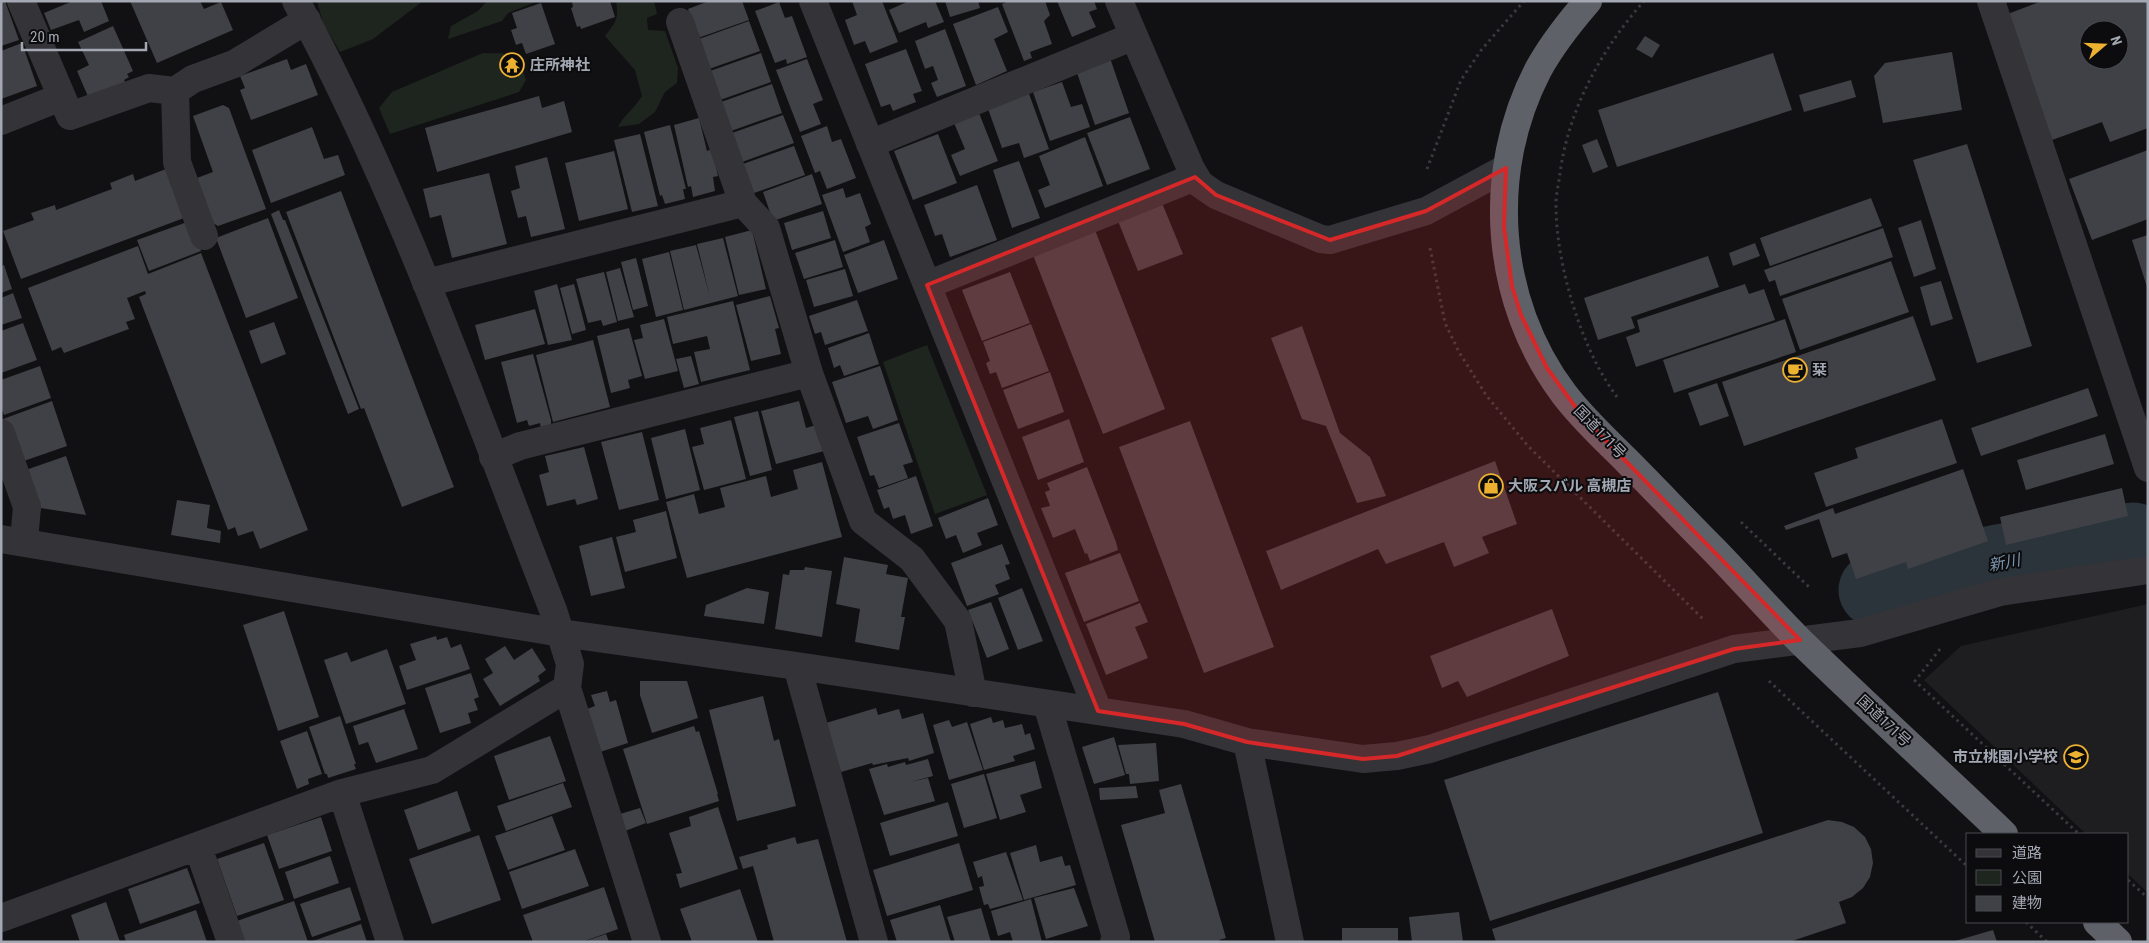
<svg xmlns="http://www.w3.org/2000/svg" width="2149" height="943" viewBox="0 0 2149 943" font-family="'Roboto Condensed','Noto Sans JP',sans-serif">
  <rect width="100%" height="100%" fill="#111113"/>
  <path fill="#1e1d20" d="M2148 604V893L2128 874V834H2086L1924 680 1961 646Z"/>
  <path fill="#1e251f" d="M317 1H423L373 39 340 52 323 23Z
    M487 1H538L508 13 502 21 448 39 451 26 478 11Z
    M616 1H654L657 14 647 18 648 30 665 31 678 68 677 83 665 92 655 112 639 124 618 127C623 116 635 108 642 96L635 70 605 36C616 22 619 19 616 1Z
    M483 53C512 54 517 50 526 80L519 92 390 134 379 108 392 92Z
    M927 345 987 495 935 514 883 362Z"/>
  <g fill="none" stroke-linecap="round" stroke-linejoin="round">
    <path stroke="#2b343b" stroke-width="75" d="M1876 590 1998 562 2133 540"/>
  </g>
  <path fill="#404146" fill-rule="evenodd" d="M1 1H5L19 40 1 46Z
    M73 1H101L109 21 84 32 79 20 51 30 44 13Z
    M130 1H200L204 9 221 2 233 30 157 63Z
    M610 1 615 17 581 29 580 26 577 27 571 8 573 7 572 2Z
    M709 1H742L749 20 698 38 688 9Z
    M852 1H882L898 42 870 53 865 41 854 45 845 20 857 15Z
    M909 1H935L944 22 928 28 926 22 899 33 889 10Z
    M945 1H978L980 8 950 17Z
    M1009 1H1045L1050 15 1044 21 1052 44 1030 52 1032 58 1024 61 1002 4Z
    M1057 1H1094L1097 9 1089 12 1096 27 1072 37Z
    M2042 1H2148V128L2110 142 2102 122 2052 140 2005 15ZM2089 30H2119V60H2089Z
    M779 2 785 18 792 16 807 57 787 64 786 59 775 63 755 11Z
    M541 3 555 44 526 54 522 43 516 45 511 30 517 28 512 13Z
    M998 7 1008 32 994 39 1007 71 976 85 953 24Z
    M749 21 760 51 709 69 699 39Z
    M113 26 133 71 127 74 129 77 124 80 127 85 90 101 77 71 89 65 78 42Z
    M945 29 966 86 937 97 931 83 938 80 933 66 925 69 915 41Z
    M1645 36 1660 45 1652 58 1636 49Z
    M22 43 37 86 1 99V51Z
    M906 49 922 91 913 94 916 102 893 111 890 104 881 107 865 64Z
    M1952 52 1962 110 1883 123 1874 76 1885 63Z
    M761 53 771 82 720 100 710 71Z
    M1773 53 1792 110 1617 167 1598 110Z
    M1110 58 1129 113 1095 125 1076 70Z
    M287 59 291 70 306 64 318 95 251 120 240 90 245 88 240 76Z
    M807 59 823 100 813 104 821 124 800 132 776 70Z
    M1851 80 1856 97 1804 112 1799 95Z
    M1062 82 1071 107 1082 104 1090 127 1050 141 1033 92Z
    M772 84 782 113 731 131 721 102Z
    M1028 91 1049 149 1024 158 1019 143 1002 148 987 106Z
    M539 96 542 108 564 101 572 132 437 172 425 128Z
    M223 105 229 108 266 209 218 226 213 223 197 178 213 172 193 116Z
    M979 113 998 161 960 176 951 155 965 149 954 123Z
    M783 115 794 143 742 162 732 133Z
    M1130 117 1150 169 1107 185 1087 133Z
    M699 118 707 151 712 149 718 176 713 177 715 191 693 197 691 186 688 187 674 125Z
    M670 125 686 189H683L685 199 665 204 662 195 660 196 644 132Z
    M827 126 832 142 841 139 856 178 827 189 820 171 815 173 801 136Z
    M312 127 324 159 338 155 345 175 271 203 252 150Z
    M640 134 658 206 632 212 614 140Z
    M938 134 957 183 913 200 894 151Z
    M1085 137 1103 186 1045 208 1038 190 1050 185 1039 156Z
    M1597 139 1608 167 1593 173 1582 145Z
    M1967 144 2032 346 1977 363 1913 160Z
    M794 146 805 175 754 193 743 164Z
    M2148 150V219L2092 240 2069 179Z
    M614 151 628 209 579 221 565 163Z
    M547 157 565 229 531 237 526 216 518 218 511 191 520 188 515 166Z
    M1019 161 1040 218 1012 228 993 170Z
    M166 169 184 218 21 279 3 231 34 220 31 213 55 205 56 210 112 189 110 183 133 174 135 181Z
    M489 173 507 244 452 258 441 215 430 218 423 189Z
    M812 174 822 204 773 221 763 192Z
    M977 185 997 240 950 257 942 234 935 236 924 205Z
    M843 188 846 198 860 193 871 224 865 227 870 242 843 252 822 195Z
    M341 191 454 487 402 507 364 408 361 409 286 212Z
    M1871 198 1882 226 1770 266 1760 238Z
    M1162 203 1183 254 1138 271 1118 221Z
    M279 210 283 220H285L359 409 348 414 271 214Z
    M823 211 831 238 792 250 784 223Z
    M268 218 298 298 246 318 216 238Z
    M1921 220 1936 269 1914 277 1898 228Z
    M190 221 201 251 149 271 137 240Z
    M1883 228 1893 257 1780 296 1775 280 1769 282 1764 270Z
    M752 230 766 289 739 295 725 237Z
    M1095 230 1165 409 1103 434 1033 255Z
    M2148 235V287H2147L2132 240Z
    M723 238 738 296 684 310 670 251 696 245 710 297 697 244Z
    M835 240 843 267 804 279 795 253Z
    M884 240 898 279 858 293 844 255Z
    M1755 243 1760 256 1733 266 1729 253Z
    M138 246 148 274 201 253 308 530 260 549 253 531 238 536 235 527 228 530 139 297 146 294 145 291 127 298 135 319 126 322 129 329 64 353 61 347 52 351 28 288Z
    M669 252 683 310 656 317 642 259Z
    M1708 256 1719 287 1631 317 1635 328 1598 340 1584 298Z
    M636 258 648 306 633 310 621 262Z
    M1891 261 1909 312 1800 350 1782 299Z
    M4 265 12 289 1 293V266Z
    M620 268 634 317 618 321 606 272Z
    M845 269 853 296 814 307 806 280Z
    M604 272 617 322 603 326 601 320 588 323 576 279Z
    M1010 272 1030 323 982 341 962 290Z
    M1941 281 1953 319 1931 326 1920 287Z
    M557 284 572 340 548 345 534 291Z
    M574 284 586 330 572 334 560 288Z
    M1745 284 1749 294 1764 289 1775 320 1636 367 1626 337 1640 332 1637 320Z
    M13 293 22 318 1 325V298Z
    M770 296 779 328 775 329 781 354 751 361 736 305Z
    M857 300 868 331 825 345 821 332 815 334 809 316Z
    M733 301 750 370 701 382 694 352 710 349 707 336 673 344 667 317Z
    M535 309 545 344 485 360 475 325Z
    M1913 316 1936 380 1744 446 1722 382Z
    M664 319 678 371 645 379 634 340 643 338 640 325Z
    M1785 319 1796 352 1674 393 1663 360Z
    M274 322 286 354 261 364 249 331Z
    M23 323 37 360 1 373V331Z
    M1031 324 1049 371 1002 388 996 372 990 374 986 363 990 361 983 342Z
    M1302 326 1340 433 1370 457 1386 496 1357 503 1326 426 1302 419 1271 338Z
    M629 328 642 376 628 380 630 388 611 393 597 336Z
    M869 333 879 364 844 376 840 365 834 368 828 348Z
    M593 340 610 407 553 422 536 355Z
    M533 354 551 420V426L541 429 540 423 529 426 527 420 517 423 501 362Z
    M691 356 699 384 684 388 676 359Z
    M40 366 51 398 4 415 1 407V380Z
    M880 366 898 420 873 429 868 416 846 423 832 382Z
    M1050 372 1064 412 1018 429 1003 390Z
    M1717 383 1729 416 1700 426 1688 393Z
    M2088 388 2098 416 1981 456 1971 428Z
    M52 401 67 446 18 463 3 419Z
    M799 401 806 428 816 425 824 451 776 464 761 411Z
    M758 411 772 470 750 476 734 417Z
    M1069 419 1084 462 1038 480 1022 437Z
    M1942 419 1957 463 1826 507 1814 473 1858 458 1855 448Z
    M731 420 746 479 704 490 692 447 704 444 700 428Z
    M1190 421 1274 647 1204 673 1119 447Z
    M899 423 913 462 903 465 908 478 879 488 874 475 870 476 857 437Z
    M685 429 700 490 666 499 651 438Z
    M642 432 659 500 619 510 601 442Z
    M2105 434 2114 464 2026 490 2017 460Z
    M584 447 598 499 577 505 575 499 547 506 539 475 549 472 545 456Z
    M66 456 86 515 34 507 20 472Z
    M1495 461 1517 524 1482 537 1489 553 1454 567 1444 542 1386 564 1378 549 1281 590 1266 551Z
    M822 462 842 537 687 578 666 502 694 494 699 514 725 507 720 488 766 476 771 497 798 489 793 470Z
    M1087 467 1116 542 1118 550 1090 561 1087 553 1085 554 1075 529 1053 538 1041 508 1050 506 1045 492 1050 490 1047 483Z
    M1963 469 1988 541 1908 569 1906 562 1856 579 1847 553 1832 558 1819 519 1786 530 1784 526 1833 508 1835 514Z
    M916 476 933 526 911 534 905 515 893 519 889 507 884 509 877 490Z
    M2122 488 2128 516 2006 545 2000 517Z
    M988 498 998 525 977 533 982 545 963 553 956 535 946 539 938 518Z
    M177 500 210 505 207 528 221 531 220 543 171 535Z
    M666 511 677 558 625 572 616 537 636 532 633 520Z
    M612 537 625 588 591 596 579 546Z
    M1002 544 1010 564 1005 565 1010 579 995 585 999 594 967 606 951 563Z
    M1120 553 1139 601 1084 622 1065 573Z
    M844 557 888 565 886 574 908 578 901 617H905L899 650 855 642 860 609 836 604Z
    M805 567 832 571 822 637 775 629 783 574 789 575 790 570H804Z
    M747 588 769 592 764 624 704 616 706 605Z
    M1022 588 1043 641 1018 650 998 598Z
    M991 602 1009 649 987 658 968 610Z
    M1140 603 1148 622 1135 627 1148 658 1106 675 1086 624Z
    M1552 609 1569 656 1467 697 1458 681 1442 688 1430 656Z
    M284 611 319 717 278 731 243 625Z
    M436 636 437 640 447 637 451 648 461 644 470 669 407 690 399 666 416 660 410 644Z
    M505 646 514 660 532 648 546 670 538 676 540 681 500 706 483 679 493 673 485 659Z
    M387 649 406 704 346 724 324 660 347 652 351 662Z
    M471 673 479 697 474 699 478 710 468 713 471 723 440 733 425 688Z
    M640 681H687L698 718 652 733 640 695Z
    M607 691 610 702 616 700 628 743 600 752 587 709 595 706 591 695Z
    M1718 692 1763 833 1490 921 1444 780Z
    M763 696 774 741 779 739 796 806 737 821 709 710Z
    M876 708 878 715 899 709 902 719 923 713 934 753 909 761 908 758 873 765 872 763 841 772 826 723Z
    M404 709 418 749 376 763 368 742 359 745 353 726Z
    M340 716 356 764H354L356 769 328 778 327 774H325L309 727Z
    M991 717 993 723 1003 720 1005 728 1022 724 1025 735 1030 733 1035 749 1013 756 1015 761 984 770 970 724Z
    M949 720 952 727 967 722 983 770 949 780 933 725Z
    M694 726 696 732 699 731 718 794H717L719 801 647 824 623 749Z
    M307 731 322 774 308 779 309 784 297 789 280 741Z
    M550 736 566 781 509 800 494 756Z
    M1114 737 1125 775 1094 784 1082 747Z
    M1156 743 1159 781 1130 784 1129 774H1126L1118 745Z
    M928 759 933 776 910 782 928 778 935 801 884 815 869 769 887 764 888 767 905 762 906 765Z
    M1035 761 1042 788 1020 795 1026 812 1000 820 986 774Z
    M984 774 997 818 964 828 951 784Z
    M563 783 572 807 506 831 497 806Z
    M1181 784 1226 938 1219 940 1220 942H1155L1121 825 1165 813 1159 790Z
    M1136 786 1138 798 1100 800 1099 788Z
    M457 791 471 831 418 850 404 810Z
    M948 802 958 836 890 856 880 823Z
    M718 807 738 869 680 888 676 874 682 873 669 833 691 826 689 817Z
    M640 808 646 823 625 831 620 814Z
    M552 816 565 850 508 870 495 836Z
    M321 817 332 851 279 869 267 835Z
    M1828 820 1842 822 1854 827 1865 837 1871 849 1873 863 1870 877 1863 888 1852 897 1839 902 1846 923 1789 942H1496L1492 929Z
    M479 835 501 900 432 924 409 859Z
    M795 837 797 844 818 839 847 942H774L753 866 743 869 739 857 768 849 767 845Z
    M264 843 284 900 237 916 217 859Z
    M959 843 973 890 887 916 873 870Z
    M1036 845 1040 862 1062 856 1065 866 1070 865 1076 885 1024 900 1010 853Z
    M575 849 589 886 522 909 509 872Z
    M1006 852 1023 900 990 909 988 904 984 905 979 887 984 886 982 876 978 878 973 862Z
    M330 856 339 883 294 899 285 872Z
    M187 868 200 903 140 924 128 889Z
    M350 887 361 920 312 937 300 904Z
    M604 887 618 929 582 942H533L523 915Z
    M1074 888 1088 926 1046 939 1034 898Z
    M740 889 758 942H692L680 909Z
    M1031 899 1042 942H1013L1010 932 998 936 991 911Z
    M294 901 308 942H244L237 921Z
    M106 902 120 942H80L71 915Z
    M940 905 951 942H897L890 920Z
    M981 908 991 942H955L947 917Z
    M196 910 207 942H126L124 935Z
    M1459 912 1463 942H1412L1409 917Z
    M361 924 367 942H313V941Z
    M1342 928H1398V942H1342Z
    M1993 930 1997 942H1955V941Z
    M606 934 609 942H586V941Z"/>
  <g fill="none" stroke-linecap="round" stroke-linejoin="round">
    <path stroke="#393a3f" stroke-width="3" stroke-dasharray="2.5 4" stroke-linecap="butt" d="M1427 169 1461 80 1482 49 1524 1
      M1430 248 1445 323 1459 352 1486 395 1528 446 1704 620
      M1617 397C1597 370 1583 337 1573 305 1563 272 1556 238 1556 204 1556 194 1559 183 1560 173 1569 108 1601 50 1644 1
      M1741 522 1809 587
      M1940 649 1915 681 2079 834
      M1769 681 1968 867
      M2128 880 2148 898
      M2026 922 2047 942"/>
    <path stroke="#333338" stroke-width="28" d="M21 1 70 116 149 88 175 91 193 79 234 64 307 20
      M296 1C401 195 473 405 553 610L570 664 567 688 647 942
      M813 1 1098 711
      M1119 1 1191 169 1200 184 1216 195 1321 239 1330 240 1426 211 1506 168
      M1991 1 2148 468
      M175 91 177 162 204 236
      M1 121 61 97
      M870 144 1134 36
      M426 283 743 203
      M927 285 1195 177
      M809 373 863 521 912 559 958 621 973 693
      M1 433 27 507
      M493 457 520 446 809 373 766 228 743 203 680 22
      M1 539 561 633 797 666 1184 724 1247 742 1363 759 1397 756 1430 749 1734 649 1860 633 2000 592 2148 570
      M797 666 874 942
      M1047 704 1116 937 1114 942
      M1247 742 1290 942
      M342 793 390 942
      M198 847 231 942
      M1 918 342 793 432 770 567 688"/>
    <path stroke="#5f6169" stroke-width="28" d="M1588 1C1569 23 1552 44 1538 70 1485 172 1494 301 1564 394 1582 418 1604 438 1625 459 1655 489 1684 520 1714 550 1743 580 1771 612 1801 642 1868 707 1937 770 2004 834
      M2097 922 2118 942"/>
    <path stroke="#333338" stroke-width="28" d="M25 529 27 507"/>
  </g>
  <path fill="#d62828" fill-opacity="0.2" stroke="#d62828" stroke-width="4" stroke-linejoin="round" d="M1506 168 1504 227 1512 286 1521 315 1547 368 1582 416 1800 640 1734 649 1397 756 1363 759 1247 742 1184 724 1098 711 927 285 1195 177 1216 195 1330 240 1426 211Z"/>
  <defs>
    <g id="temple-ring" transform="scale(1.25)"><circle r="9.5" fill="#0c0c0e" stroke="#ecb131" stroke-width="1.5"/><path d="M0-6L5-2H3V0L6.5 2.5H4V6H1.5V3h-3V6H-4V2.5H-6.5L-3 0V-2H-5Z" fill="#ecb131"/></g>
    <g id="cafe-ring" transform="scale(1.25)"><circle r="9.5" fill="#0c0c0e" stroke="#ecb131" stroke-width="1.5"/><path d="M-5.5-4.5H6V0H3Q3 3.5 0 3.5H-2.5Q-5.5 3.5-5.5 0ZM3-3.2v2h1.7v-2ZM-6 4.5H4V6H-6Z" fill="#ecb131"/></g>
    <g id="shop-ring" transform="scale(1.25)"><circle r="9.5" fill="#0c0c0e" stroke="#ecb131" stroke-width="1.5"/><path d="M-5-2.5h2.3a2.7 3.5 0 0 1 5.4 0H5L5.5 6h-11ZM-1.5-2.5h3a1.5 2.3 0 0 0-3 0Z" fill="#ecb131"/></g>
    <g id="school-ring" transform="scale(1.25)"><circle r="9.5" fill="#0c0c0e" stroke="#ecb131" stroke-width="1.5"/><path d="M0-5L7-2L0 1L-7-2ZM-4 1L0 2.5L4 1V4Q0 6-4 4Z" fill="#ecb131"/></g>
  </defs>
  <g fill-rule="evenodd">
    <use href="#temple-ring" x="512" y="65"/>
    <use href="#cafe-ring" x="1795" y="370"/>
    <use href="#shop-ring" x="1491" y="486"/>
    <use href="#school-ring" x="2076" y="757"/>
  </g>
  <g text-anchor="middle" stroke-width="4" stroke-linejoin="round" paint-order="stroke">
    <g font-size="15" font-weight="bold" fill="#a3a8b3" stroke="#0c0c0e" text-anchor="start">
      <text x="530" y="70">庄所神社</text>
      <text x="1812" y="375">栞</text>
      <text x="1508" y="491">大阪スバル 高槻店</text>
      <text x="2058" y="762" text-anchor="end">市立桃園小学校</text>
    </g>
    <g font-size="15" fill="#a3a8b3" stroke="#0c0c0e">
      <text transform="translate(1600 432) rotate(46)" y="5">国道171号</text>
      <text transform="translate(1884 721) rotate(43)" y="5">国道171号</text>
    </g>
    <g font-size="16" font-style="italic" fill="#7a95ae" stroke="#0c0c0e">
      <text transform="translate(2004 562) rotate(-11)" y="6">新川</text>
    </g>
  </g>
  <rect width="2149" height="943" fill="none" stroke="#a3a8b3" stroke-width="5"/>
  <rect x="1966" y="833" width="162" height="90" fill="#0c0c0e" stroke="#484a50"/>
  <rect x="1976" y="849" width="25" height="8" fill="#333338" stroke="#484a50"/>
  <text x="2012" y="858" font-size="15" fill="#a3a8b3">道路</text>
  <rect x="1976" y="870" width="25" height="15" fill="#1e251f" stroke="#484a50"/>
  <text x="2012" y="883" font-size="15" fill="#a3a8b3">公園</text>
  <rect x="1976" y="896" width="25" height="15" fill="#404146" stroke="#484a50"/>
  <text x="2012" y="908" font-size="15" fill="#a3a8b3">建物</text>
  <g transform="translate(2104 45) rotate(71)"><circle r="24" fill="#0c0c0e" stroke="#484a50"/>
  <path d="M0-4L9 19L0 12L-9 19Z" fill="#ecb131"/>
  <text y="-8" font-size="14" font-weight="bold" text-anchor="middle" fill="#a3a8b3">N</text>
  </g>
  <path d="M22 42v8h124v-8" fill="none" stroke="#a3a8b3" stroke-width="2.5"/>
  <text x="30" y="42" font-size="15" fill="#a3a8b3" stroke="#0c0c0e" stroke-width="4" paint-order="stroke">20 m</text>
</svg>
